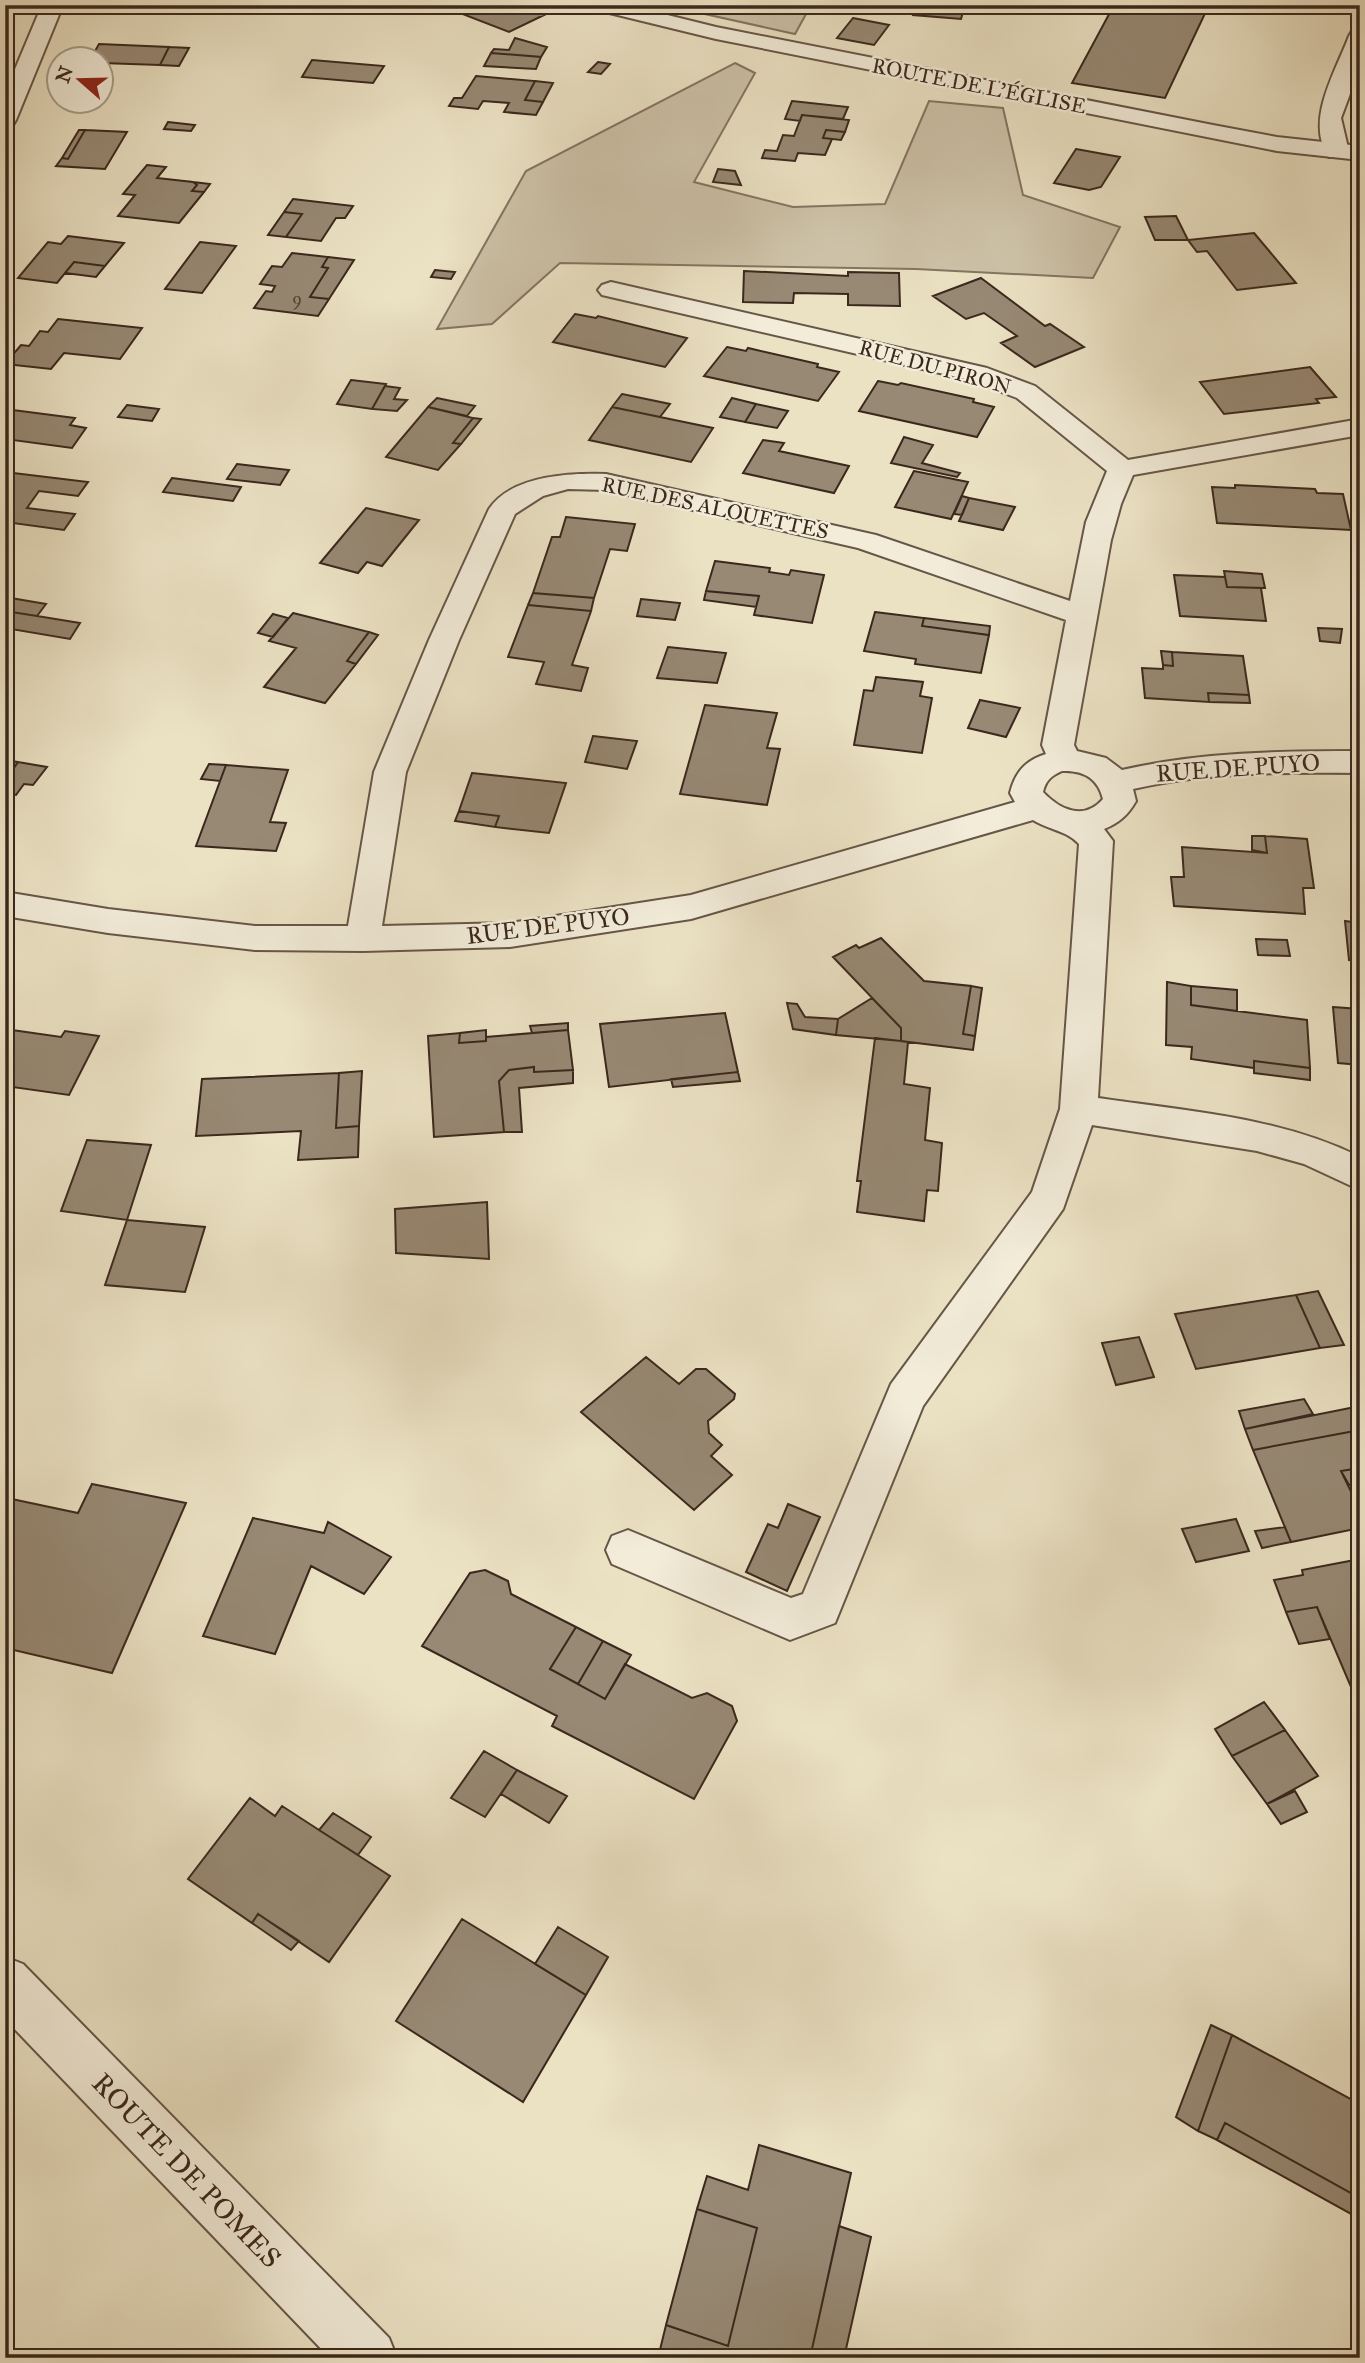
<svg xmlns="http://www.w3.org/2000/svg" width="1365" height="2363" viewBox="0 0 1365 2363" font-family="'IM FELL Great Primer',serif">
  <rect width="100%" height="100%" fill="#ebe2c4"/>
  <filter id="stains"><feTurbulence type="fractalNoise" baseFrequency=".00286" numOctaves="4"/><feColorMatrix values="0 0 0 0 .2 0 0 0 0 .09 0 0 0 0 .02 0 0 0 .5 -.17"/></filter>
  <radialGradient id="worn" r=".72"><stop offset=".6" stop-color="#630" stop-opacity="0"/><stop offset="1" stop-color="#630" stop-opacity=".3"/></radialGradient>
  <path fill="#cdc2a8" stroke="#847562" stroke-width="2" d="M664 5H811L795 34Z
    M735 63 755 73 694 182 793 207 885 204 929 101 1003 108 1023 195 1120 227 1093 278 916 269 560 263 492 324 437 329 526 171Z"/>
  <path fill="#978974" stroke="#3b281d" stroke-width="2" d="M487 5H518L544 15 509 32 465 15Z
    M915 5H965L961 19 913 15Z
    M1114 5H1209L1165 98 1072 83Z
    M853 18 889 25 874 45 837 38Z
    M515 38 547 47 541 57 491 53 494 49 509 50Z
    M99 44 169 47 160 65 102 63V60H90Z
    M169 47 189 48 179 66 160 65Z
    M491 53 541 57 536 69 484 66Z
    M312 60 384 66 373 83 302 77Z
    M598 62 610 64 601 74 588 72Z
    M476 76 535 81 525 100 543 102 536 115 504 112 509 103 483 101 478 109 449 106 454 98H462Z
    M535 81 553 83 543 102 525 100Z
    M792 101 848 107 843 119 802 115 800 121 785 119Z
    M802 115 849 120 845 132 826 130 823 138 832 139 825 155 798 153 795 161 762 158 765 150 777 151 783 135 794 136Z
    M168 122 195 125 191 131 164 129Z
    M79 130H85L68 159 62 158Z
    M85 130 127 132 105 169 56 166 62 158 68 159Z
    M826 130 845 132 841 140 823 138Z
    M1076 149 1120 157 1101 187 1089 190 1054 183Z
    M147 165 166 167 157 178 193 182 197 185 192 191 204 192 179 223 118 216 135 195 123 194Z
    M718 169 735 171 741 185 713 182Z
    M193 182 210 184 204 192 192 191 197 185Z
    M293 199 353 206 345 218H336L321 241 286 237 302 214 284 212Z
    M284 212 302 214 286 237 268 235Z
    M1176 216 1188 240H1155L1145 217Z
    M1254 233 1296 283 1237 290 1207 251 1197 252 1188 240Z
    M68 236 124 243 105 266 74 262 57 283 18 278 48 242 61 244Z
    M200 242 236 246 202 293 165 289Z
    M292 253 328 257 322 267 328 268 310 297 329 299 318 316 254 308 266 291 272 292 275 286 260 284 272 266 282 267Z
    M328 257 354 260 329 299 310 297 328 268 322 267Z
    M74 262 105 266 96 277 65 273Z
    M435 270 455 272 451 279 431 277Z
    M744 271 848 276V272L899 273 900 306 848 305V294L794 293 793 303 743 302Z
    M981 278 1045 326 1050 324 1084 347 1035 367 1001 343 1017 336 984 313 966 319 933 296Z
    M575 314 596 318 598 316 687 338 665 367 553 342Z
    M58 319 142 328 120 359 64 353 51 369 5 364 21 345 29 346 40 331 48 332Z
    M727 347 746 351 748 348 818 364 817 367 839 372 818 401 704 376Z
    M1310 367 1336 397 1316 399 1319 403 1224 414 1200 382Z
    M351 380 386 384 372 409 337 404Z
    M878 381 898 385 901 383 974 399 973 402 994 407 977 437 859 411Z
    M385 386 400 388 394 399 407 400 397 411 372 409Z
    M622 394 670 404 660 417 612 407Z
    M437 398 475 406 467 416 428 407Z
    M732 398 756 404 745 422 720 417Z
    M756 404 788 411 777 428 745 422Z
    M127 405 159 409 152 421 118 417Z
    M428 407 473 418 453 443 461 444 438 470 386 457Z
    M612 407 660 417 713 428 691 462 589 440Z
    M5 409 75 418 70 425 86 428 72 448 5 439Z
    M473 418 481 419 461 444 453 443Z
    M904 437 933 445 922 463 960 473 957 477 891 463Z
    M763 440 784 443 779 451 849 466 834 493 743 473Z
    M237 464 289 470 280 485 227 479Z
    M914 471 968 482 951 519 895 507Z
    M5 472 88 482 78 496 39 491 27 508 75 514 64 530 5 522Z
    M172 478 241 487 233 501 163 492Z
    M1235 485 1315 489 1317 493 1343 494 1351 530 1217 523 1212 487 1235 488Z
    M962 496 969 498 962 515 954 514Z
    M969 498 1015 507 1003 530 959 521Z
    M366 508 419 520 382 566 367 562 358 573 320 563Z
    M566 517 635 524 627 551 610 549 594 598 533 593 552 537H560Z
    M715 561 770 568 769 572 789 575 791 570 824 575 812 623 754 615 759 596 706 591Z
    M1224 571 1262 574 1265 588 1227 587Z
    M1174 575 1225 577 1227 587 1261 588 1266 621 1180 616Z
    M706 591 759 596 756 607 704 600Z
    M533 593 594 598 591 611 528 605Z
    M5 597 46 604 37 616 5 611Z
    M641 599 680 603 675 620 637 616Z
    M528 605 591 611 572 665 588 668 581 691 536 684 544 662 508 657Z
    M5 611 37 616 80 623 70 639 5 628Z
    M875 612 924 618 922 626 989 635 981 673 915 664 916 659 864 651Z
    M293 613 369 632 347 661 356 664 325 703 264 687 296 648 269 641Z
    M273 614 288 618 273 637 258 633Z
    M924 618 990 626 989 635 922 626Z
    M1318 628 1342 629 1340 643 1320 641Z
    M369 632 378 635 356 664 347 661Z
    M668 647 726 653 717 683 657 678Z
    M1161 651 1172 652 1173 666 1163 665Z
    M1172 652 1243 656 1249 695 1208 693 1209 702 1145 698 1142 668 1163 669V665L1173 666Z
    M876 677 923 682 920 696 932 698 922 753 854 745 864 690 873 691Z
    M1208 693 1249 695 1250 703 1209 702Z
    M980 700 1020 708 1006 737 968 728Z
    M705 705 777 713 767 748 780 749 767 805 680 794Z
    M593 736 637 741 627 769 585 762Z
    M5 760 18 762 5 781Z
    M18 762 47 767 33 785 24 784 16 795 5 793V781Z
    M209 764 226 765 220 781 201 779Z
    M226 765 288 770 270 822 286 823 276 851 196 846Z
    M472 773 566 783 549 833 495 827 499 816 459 811Z
    M459 811 499 816 495 827 455 821Z
    M1252 836H1265L1267 853 1252 850Z
    M1265 836 1307 839 1314 888H1303L1305 914 1174 906 1171 877H1184L1182 847 1267 853Z
    M1345 921 1360 923V961L1349 960Z
    M881 938 924 981 971 986 963 1034 975 1036 973 1050 901 1041V1028L833 957 856 945 859 948Z
    M1256 939 1287 940 1290 956 1258 955Z
    M1167 982 1191 986V1005L1307 1020 1310 1068 1254 1061V1068L1191 1059 1192 1047 1166 1045Z
    M971 986 982 988 975 1036 963 1034Z
    M1191 986 1237 990V1011L1191 1005Z
    M872 998 901 1028V1041L836 1035 838 1019Z
    M787 1003 797 1004 805 1017 838 1019 836 1035 793 1029Z
    M1333 1007 1360 1009V1065L1338 1063Z
    M725 1013 738 1072 609 1087 600 1024Z
    M568 1023V1030L532 1033 530 1026Z
    M5 1029 61 1037 65 1031 99 1036 69 1095 5 1086Z
    M486 1030V1041L459 1043 460 1033Z
    M568 1030 573 1070 534 1072V1067L509 1070 499 1081 504 1132 434 1137 428 1036 460 1033 459 1043 486 1041V1037Z
    M875 1038 908 1042 904 1084 930 1088 925 1140 942 1143 938 1191 927 1190 924 1221 857 1212 861 1181H857Z
    M1254 1061 1310 1068V1080L1254 1073Z
    M534 1067V1072L573 1070V1083L519 1088 522 1132H504L499 1081 509 1070Z
    M362 1071 359 1126 336 1128 339 1073Z
    M738 1072 740 1081 673 1087 671 1079Z
    M339 1073 336 1128 359 1126 358 1157 298 1160 301 1131 196 1136 202 1079Z
    M87 1140 151 1145 127 1220 61 1211Z
    M487 1202 489 1259 396 1253 395 1209Z
    M127 1220 205 1227 185 1292 105 1285Z
    M1318 1291 1344 1345 1320 1348 1296 1295Z
    M1296 1295 1320 1348 1196 1369 1175 1314Z
    M1139 1337 1154 1377 1116 1385 1102 1343Z
    M646 1357 679 1384 696 1369H706L735 1394 734 1399 708 1421 709 1433 722 1445 711 1456 732 1475 694 1510 581 1412Z
    M1304 1399 1313 1414 1245 1429 1239 1411Z
    M1360 1406V1430L1253 1450 1245 1429Z
    M1360 1430V1468L1341 1471 1360 1510V1528L1291 1542 1253 1450Z
    M1360 1468V1482L1349 1485 1341 1471Z
    M92 1484 186 1503 112 1673 5 1648 7 1498 78 1513Z
    M788 1504 820 1517 787 1591 746 1572 768 1524 778 1528Z
    M253 1518 324 1533 328 1522 391 1557 364 1594 311 1566 275 1654 203 1636Z
    M1236 1519 1249 1551 1196 1562 1182 1529Z
    M1285 1527 1291 1542 1262 1548 1255 1531Z
    M1360 1559V1708L1317 1607 1286 1612 1274 1580 1303 1575 1302 1570Z
    M485 1570 508 1581 511 1594 576 1627 550 1669 605 1699 625 1664 692 1698 707 1693 732 1706 737 1721 694 1799 552 1726 557 1716 422 1646 470 1573Z
    M1317 1607 1330 1639 1299 1644 1286 1612Z
    M576 1627 603 1641 578 1684 550 1669Z
    M603 1641 631 1655 605 1699 578 1684Z
    M1264 1702 1285 1730 1232 1756 1215 1729Z
    M1285 1730 1318 1776 1267 1804 1232 1756Z
    M484 1751 517 1770 485 1817 451 1798Z
    M517 1770 567 1796 549 1823 501 1794Z
    M1295 1791 1307 1812 1281 1824 1267 1804Z
    M250 1798 275 1816 282 1806 390 1876 329 1962 258 1914 252 1923 188 1879Z
    M333 1813 371 1837 358 1855 319 1830Z
    M258 1914 299 1941 291 1950 252 1923Z
    M462 1919 586 1995 523 2102 396 2021Z
    M558 1927 608 1957 586 1995 535 1964Z
    M1211 2025 1232 2035 1198 2131 1176 2117Z
    M1232 2035 1360 2104 1358 2197 1225 2123 1217 2140 1198 2131Z
    M1225 2123 1358 2197 1353 2215 1217 2140Z
    M759 2145 851 2173 810 2358H658L666 2325 728 2346 757 2228 697 2209 707 2176 748 2190Z
    M697 2209 757 2228 728 2346 666 2325Z
    M839 2226 871 2237 844 2358H810Z"/>
  <g fill="none" stroke-linecap="round" stroke-linejoin="round">
    <g stroke="#675647" stroke-width="4">
      <path id="minor" d="M42 5H63L16 120 13 125 5 127V93Z
        M1360 30V67L1341 118 1349 152 1345 157H1329C1304 122 1336 71 1349 36L1352 31Z
        M611 282 987 368 1035 386 1128 460 1360 419V435L1133 475 1121 504 1111 540 1074 745 1077 751 1106 758 1122 770C1200 752 1280 751 1360 751V773C1284 772 1207 772 1133 789L1136 801C1128 815 1119 823 1104 829L1113 841 1098 1098C1187 1111 1279 1117 1360 1157V1190L1304 1164 1257 1151 1092 1125 1063 1209 923 1406 835 1623 790 1640 612 1564 606 1550 612 1536 628 1530 791 1598 803 1594 891 1384 1032 1192 1060 1109 1079 844C1066 830 1049 830 1033 820L691 919 510 947 363 951 255 950 108 933 5 916V892L108 909 255 926H348L374 772 429 640 489 509C512 475 570 473 606 474L876 535 1070 601 1086 522 1107 471 1017 398 970 380 602 295 598 290 602 285ZM568 489 606 490 858 548 1066 620 1042 745 1046 754C1026 760 1015 772 1010 793L1015 802 691 895 510 923 382 926 406 772 459 640 515 514 543 496ZM1062 771C1083 770 1098 778 1103 799 1084 821 1060 810 1043 792 1046 780 1051 776 1062 771Z
        M5 1957 23 1964 389 2338 397 2358H330L5 2019Z"/>
    </g>
    <g stroke="#675647" stroke-width="4">
      <path id="tertiary" d="M590 5H627L716 27 1213 125 1277 137 1360 146V160L1277 151 716 39 593 9Z"/>
    </g>
    <use href="#minor" fill="#f2ecd9" fill-rule="evenodd"/>
    <use href="#tertiary" fill="#f2ecd9" fill-rule="evenodd"/>
  </g>
  <g text-anchor="middle" stroke-width="5" stroke-linejoin="round" paint-order="stroke">
    <g font-size="18" fill="#524033">
      <text x="297" y="305">9</text>
    </g>
    <g font-size="21" fill="#3b281d" stroke="#f2ecd9">
      <text transform="translate(979 86) rotate(11)" y="7">ROUTE DE L'ÉGLISE</text>
      <text transform="translate(935 367) rotate(15)" y="7">RUE DU PIRON</text>
      <text transform="translate(715 508) rotate(12)" y="7">RUE DES ALOUETTES</text>
    </g>
    <g font-size="24" fill="#3b281d" stroke="#f2ecd9">
      <text transform="translate(1238 768) rotate(-4)" y="8">RUE DE PUYO</text>
      <text transform="translate(548 926) rotate(-7)" y="8">RUE DE PUYO</text>
    </g>
    <g font-size="28" fill="#3b281d" stroke="#f2ecd9">
      <text transform="translate(187 2170) rotate(46)" y="10">ROUTE DE POMES</text>
    </g>
  </g>
  <rect width="1365" height="2363" fill="none" stroke="#ebe2c4" stroke-width="28"/>
  <rect x="7" y="7" width="1351" height="2349" fill="none" stroke="#3b281d" stroke-width="3.5"/>
  <rect x="14" y="14" width="1337" height="2335" fill="none" stroke="#3b281d" stroke-width="2"/>
  <g transform="translate(80 80) rotate(290)"><circle r="33" fill="#f2ecd9" stroke="#a99e8e" stroke-width="2"/>
  <path d="M0-5L12 26L0 18L-12 26Z" fill="#8f2418"/>
  <text y="-10" font-size="19" font-weight="bold" text-anchor="middle" fill="#3b281d">N</text>
  </g>
  <rect width="100%" height="100%" filter="url(#stains)"/>
  <rect width="100%" height="100%" fill="url(#worn)"/>
</svg>
